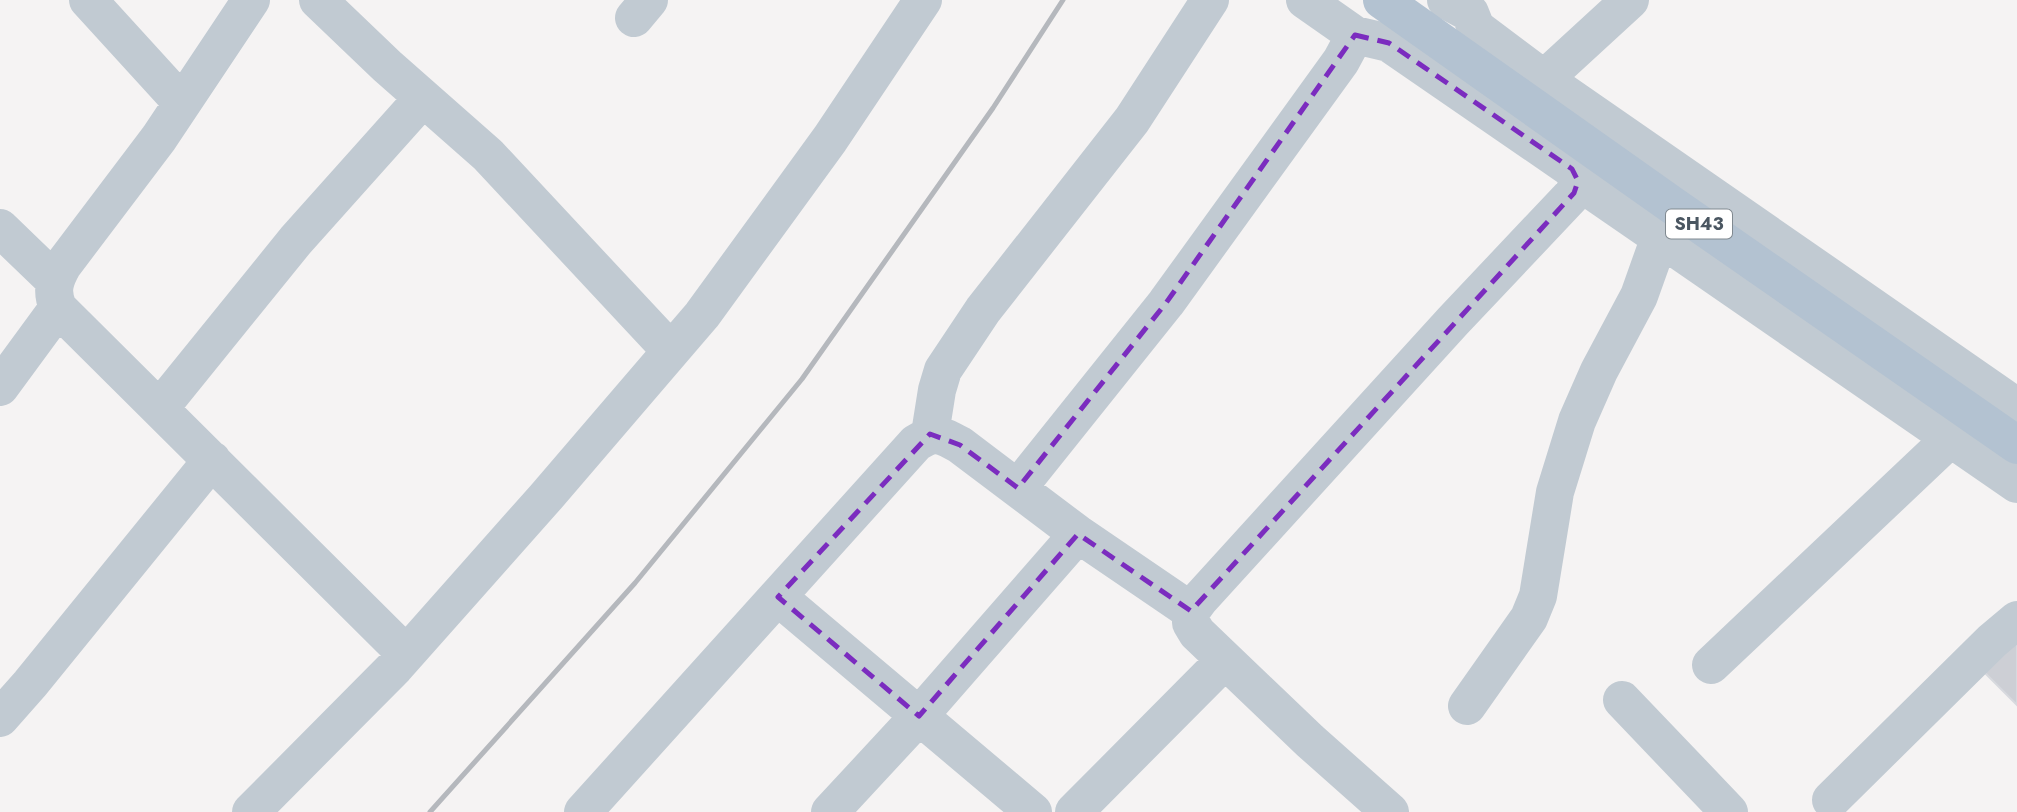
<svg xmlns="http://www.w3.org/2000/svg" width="2017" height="812" viewBox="0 0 2017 812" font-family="Jost,sans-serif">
  <rect width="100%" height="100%" fill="#f5f3f3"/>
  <path fill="#cdcfd5" stroke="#d7d9de" stroke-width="2" d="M2017 635V705L1981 669Z"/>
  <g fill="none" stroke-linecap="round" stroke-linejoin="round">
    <path stroke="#c1cad2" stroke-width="38" d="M88 0 182 103
      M251 0 159 138 63 265C54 281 51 291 58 308L406 654
      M318 0 387 66 488 155 671 351
      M1305 0 1355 35 1389 43 1572 169 1578 181 1574 193 1453 321 1199 600 1191 611V623L1197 633 1310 741 1390 812
      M1446 0 1470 13 1476 28 1544 79 2017 407
      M634 18 649 0
      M1544 79 1630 0
      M1578 181 2017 484
      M0 228 55 281
      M0 387 58 308
      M160 408 296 240 423 98
      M930 434 937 390 943 370 983 310 1132 120 1210 0
      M1018 488 1166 303 1341 61 1355 35
      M778 597 1033 812
      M1711 665 1951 438
      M1622 700 1729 812
      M1467 706 1529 618 1538 596 1555 492 1577 421 1599 371 1639 296 1660 237
      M0 718 30 684 212 460
      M1831 800 1992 641 2017 620
      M251 812 395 667 545 498 702 315 830 139 923 0
      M583 812 916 443C935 431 940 434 960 445L1078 534 1191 611
      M830 812 919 716 1078 534
      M1074 812 1224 661"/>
    <path stroke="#b3c2d1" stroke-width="38" d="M1382 0 1672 205 2017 445"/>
    <path stroke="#b5b8bd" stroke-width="5" d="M430 812 635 583 802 379 993 108 1063 0"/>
  </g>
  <path fill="none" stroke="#7b2cbf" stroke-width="5" stroke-dasharray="14 9" stroke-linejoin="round" d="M1355 35 1389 43 1572 169 1578 181 1574 193 1191 611 1078 534 919 716 778 597 930 434 960 445 1018 488 1166 303Z"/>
  <g text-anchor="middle" stroke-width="5" stroke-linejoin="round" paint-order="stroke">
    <rect fill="#fff" stroke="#808990" stroke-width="2" x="1666" y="209.5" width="66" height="29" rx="5"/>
    <g font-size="18" font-weight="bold" fill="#4a5661">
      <text x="1699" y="230">SH43</text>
    </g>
  </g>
</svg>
